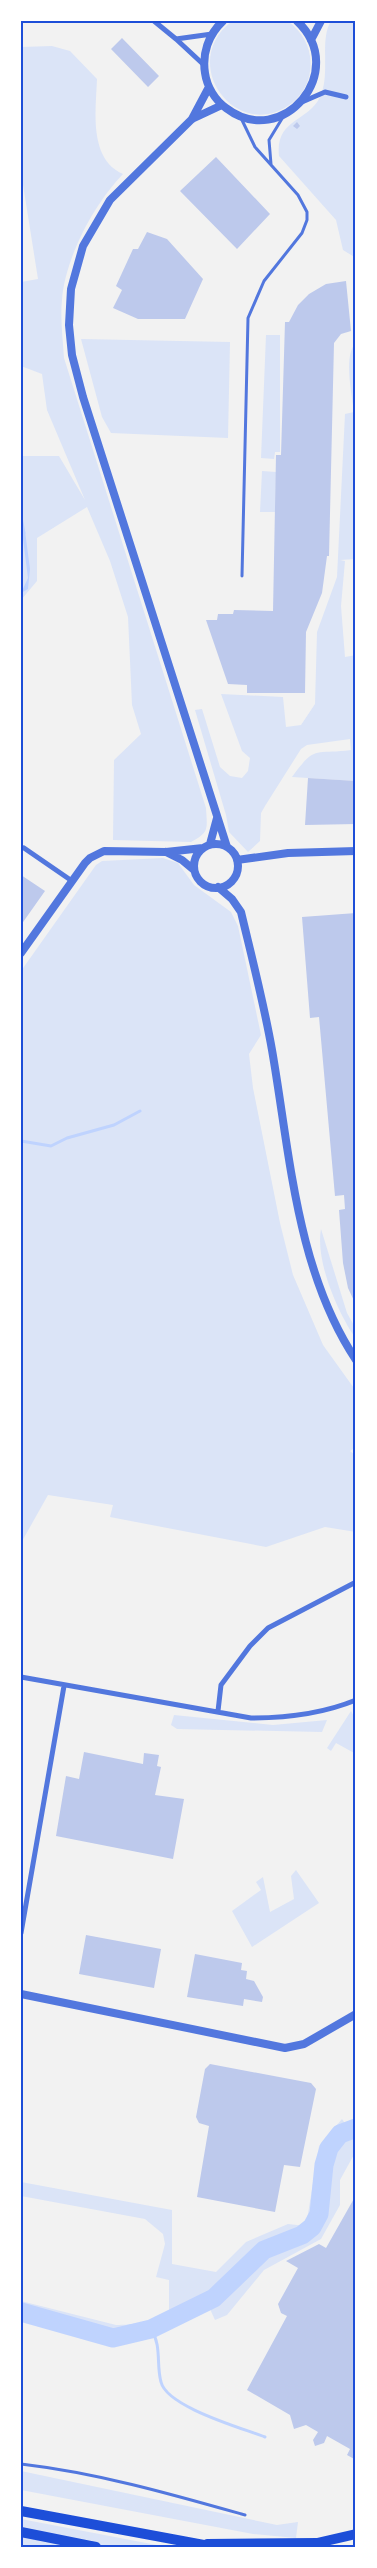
<svg xmlns="http://www.w3.org/2000/svg" width="377" height="2568" viewBox="0 0 377 2568" font-family="'Zilla Slab',serif">
  <rect width="100%" height="100%" fill="#f2f2f2"/>
  <path fill="#dbe4f7" d="M232 21H288C304 33 313 51 310 71 309 83 302 95 292 103 238 145 176 64 232 21Z
    M331 21H356V258L343 250 336 220 279 156C275 119 308 122 320 97 331 74 319 40 331 21Z
    M52 46 70 51 97 79C96 109 88 159 123 174 94 204 65 258 62 300 60 320 63 339 64 358L206 808C207 828 210 832 191 842L113 840 114 760 141 734 132 705 128 617 110 561 87 507 37 538V581L21 600V456H59L85 500 47 410 42 374 21 366V282L38 279 21 172V47Z
    M266 335H280V452H275L274 459 261 458Z
    M81 339 230 342 228 438 111 433 102 417Z
    M356 343V559L340 560 345 561 341 606 345 657 356 655V781L292 777C316 744 314 755 351 750L350 739 307 745 301 749 265 806 261 813 260 841 248 852 229 832 226 815 195 710 202 709 220 767 230 776 242 778 248 771 250 758 242 751 221 694 283 697 286 727 301 725 315 704 317 632 337 577 345 414 354 412C352 396 343 354 356 343Z
    M262 471 276 472 275 512H260Z
    M163 858 178 863 194 885 231 912 238 926 261 1035 249 1054 253 1088 280 1223 293 1275 323 1345 356 1391V1447L350 1451 356 1456V1532L325 1527 266 1547 110 1517 113 1505 48 1495 21 1543V971L96 865 102 861Z
    M321 1229 347 1313 356 1329V1339C338 1313 315 1261 321 1229Z
    M351 1711 356 1720V1754L336 1743 331 1751 327 1748Z
    M174 1715 273 1725 327 1720 322 1732 177 1729 171 1725Z
    M296 1870 319 1903 252 1947 232 1911 261 1890 256 1882 263 1877 270 1912 294 1899 291 1876Z
    M342 2119 346 2125 356 2120V2151L340 2180V2205L321 2239 264 2270 227 2315 215 2320 210 2309 160 2330 161 2332 111 2345 21 2319V2301L116 2325C132 2325 156 2322 169 2311V2280L156 2277 165 2244 163 2234 145 2219 21 2196V2182L172 2210V2264L216 2272 246 2242 288 2224 306 2226 319 2146Z
    M21 2471 277 2525 298 2522 296 2538 253 2534 21 2490Z
    M21 2519 167 2547H21Z"/>
  <path fill="#bfd3fe" d="M22 531H25L30 569 28 589 21 593 28 578Z"/>
  <g fill="none" stroke-linecap="round" stroke-linejoin="round">
    <path stroke="#bfd3fe" stroke-width="3" d="M21 517 24 533
      M21 1141 51 1146 67 1138 114 1125 140 1111
      M151 2329C162 2346 156 2364 161 2382 167 2407 242 2428 265 2437"/>
    <path stroke="#bfd3fe" stroke-width="19" d="M21 2312 113 2338 151 2329 214 2298 264 2250 302 2235 312 2227 319 2214 324 2165 329 2148 340 2134 356 2128"/>
  </g>
  <path fill="#bdc9ec" d="M122 38 159 76 148 87 111 49Z
    M297 122 300 126 297 129 293 126Z
    M216 157 270 214 237 249 180 191Z
    M147 232 167 239 203 279 185 319H138L113 308 122 290 116 286 133 249H138Z
    M346 281 351 331 341 334 334 343 329 556H327L322 593 306 632 305 693H247V685L228 684 206 620H217L218 614H233L234 610 273 611 276 455H281L285 322H289L298 305 309 294 326 284Z
    M308 778 356 781V824L305 825Z
    M21 875 45 891 21 925Z
    M356 913V1305L348 1288 343 1263 339 1210 345 1209 344 1195 335 1196 319 1017 310 1018 302 917Z
    M84 1752 143 1764 144 1753 159 1755 157 1766 161 1767 155 1795 184 1799 173 1859 56 1836 66 1776 79 1779Z
    M86 1935 161 1949 154 1988 79 1974Z
    M195 1954 242 1963 241 1970 247 1971 246 1979 254 1981 263 1997 262 2002 244 1999 243 2006 187 1997Z
    M210 2064 311 2083 316 2089 300 2167 284 2165 275 2212 197 2197 209 2126 199 2123 196 2117 205 2069Z
    M356 2195V2460L347 2455 350 2449 327 2436 324 2443 315 2446 313 2440 318 2432 306 2425 294 2429 290 2415 247 2390 287 2316 281 2313 278 2304 298 2268 286 2261 319 2244 326 2248Z"/>
  <g fill="none" stroke-linecap="round" stroke-linejoin="round">
    <path stroke="#5277de" stroke-width="3" d="M240 116 255 147 298 195 307 212V220L302 233 264 281 248 318 242 576
      M271 164 269 140 283 117
      M21 2464C98 2473 171 2494 245 2515"/>
    <path stroke="#5277de" stroke-width="5" d="M154 21 176 39 204 65
      M176 39 212 34
      M302 102 325 92 346 97
      M24 848 72 881
      M21 1677 251 1718C287 1718 322 1714 356 1700
      M218 1711 221 1685 250 1646 268 1628 356 1582
      M21 1933 64 1686"/>
    <path stroke="#5277de" stroke-width="8" d="M223 21C208 35 202 54 205 73 207 87 215 100 226 108 282 151 350 71 297 21
      M311 40 321 21
      M222 105 192 119 110 200 83 246 71 289 69 325 72 355 83 397 227 847
      M192 119 209 87
      M210 844 217 818
      M194 866a22 22 0 1 1 44 0a22 22 0 1 1-44 0Z
      M166 852 182 860 194 870
      M237 860 288 853 356 851
      M218 887 232 899 241 912C252 958 264 1004 272 1050 290 1153 296 1270 356 1360
      M21 953 85 863 90 858 104 851 166 852 203 848
      M21 1994 285 2048 304 2044 356 2014"/>
    <path stroke="#1d4ed8" stroke-width="10" d="M21 2511 215 2547
      M21 2532 96 2547
      M207 2544 317 2543 356 2534"/>
  </g>
  <rect width="377" height="2568" fill="none" stroke="#ffffff" stroke-width="45"/>
  <rect x="22" y="22" width="332" height="2524" fill="none" stroke="#1d4ed8" stroke-width="2"/>
</svg>
